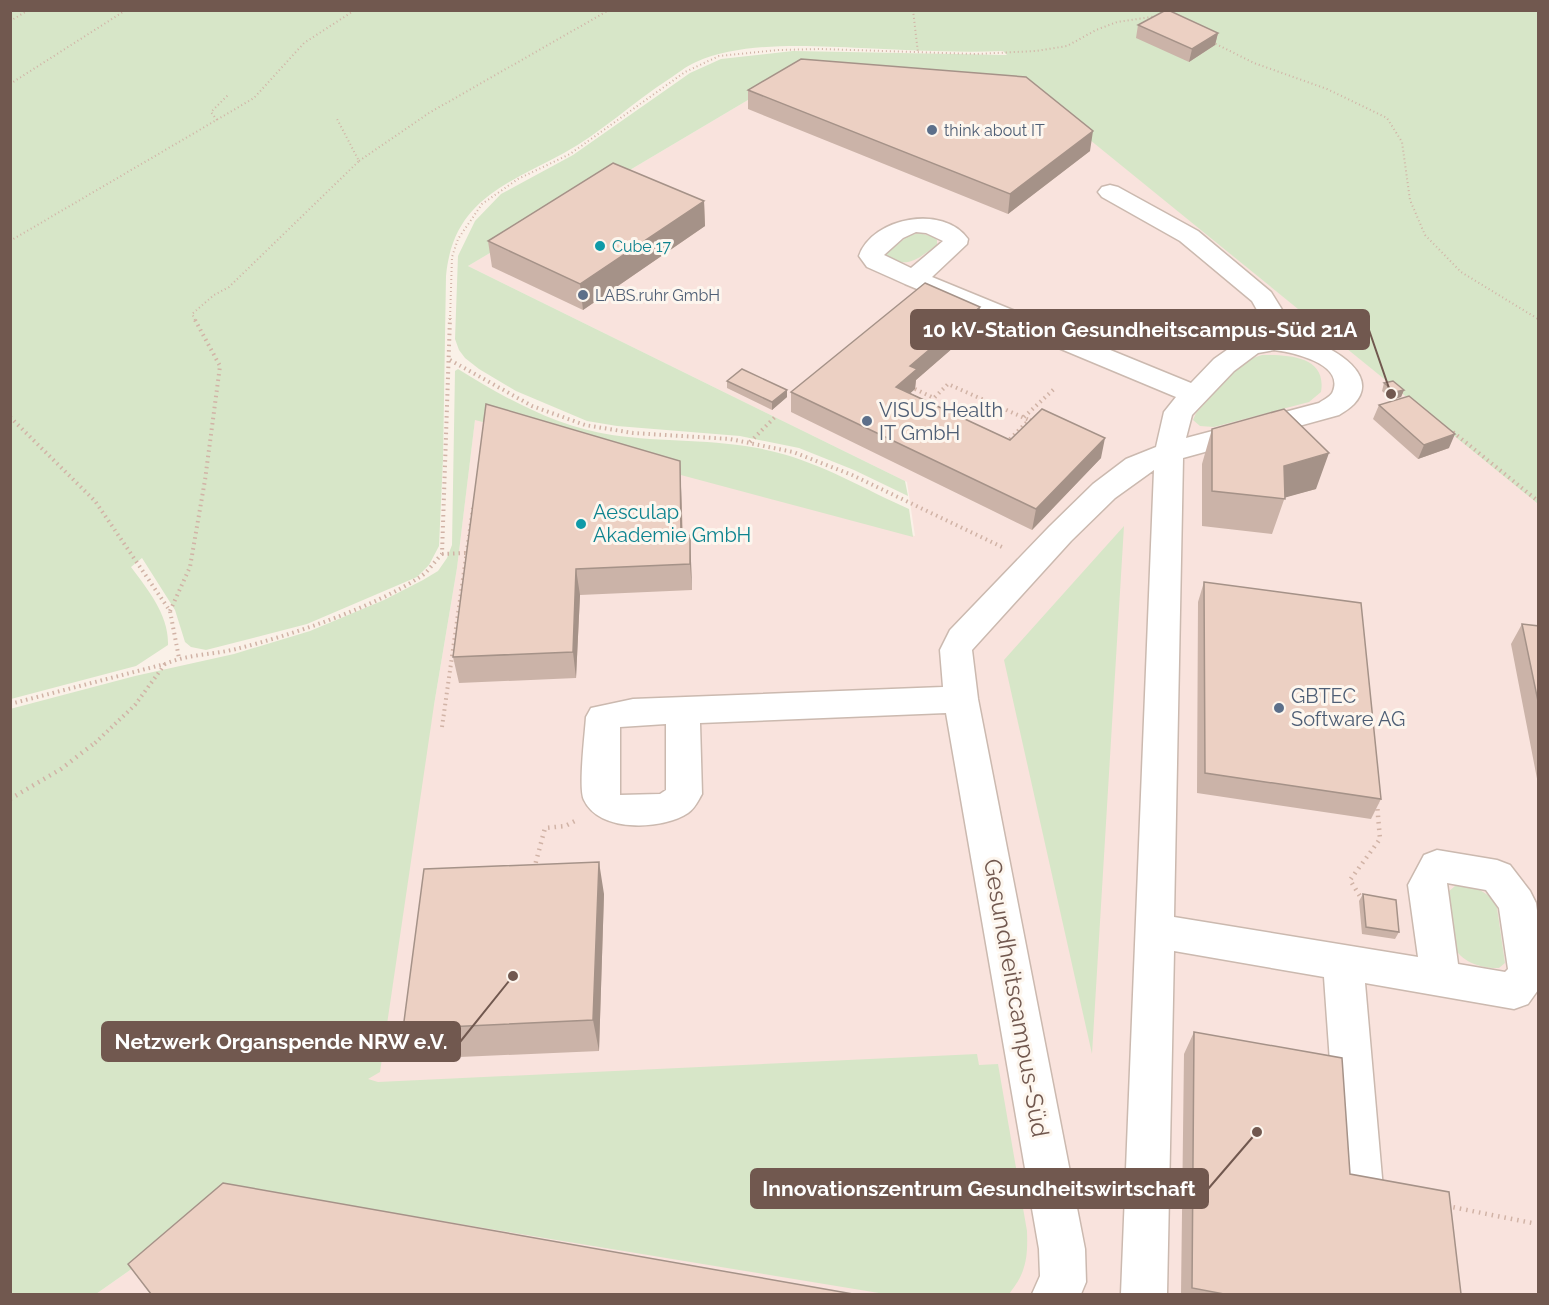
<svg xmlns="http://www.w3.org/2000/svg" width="1549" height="1305" viewBox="0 0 1549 1305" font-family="Raleway,sans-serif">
  <rect width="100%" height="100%" fill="#faf1e8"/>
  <path fill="#f9e3dd" d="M795 72 1032 92 1538 504V1294H96L133 1268 434 705 457 568 475 419 915 536 907 482 468 266Z"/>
  <path fill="#d7e6c8" d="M10 11H1538V504L1031 92 795 72 468 266 905 481 908 496 854 470 799 448 740 436 617 426 587 421 516 391 479 369 465 358 459 350 455 339 458 256 475 221 501 194 573 155 690 73 721 59 793 51 1007 55 1003 51C956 53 909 50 862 48 811 46 743 41 696 62 686 66 677 74 669 79 633 102 601 133 564 153 507 184 453 200 446 276L443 459 439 546 429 565 417 577 307 624 206 650 191 647 185 642 175 610 142 558 131 567C148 590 169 615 168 645L136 666 11 699Z
    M919 233 934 237 937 240V245C917 259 909 269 885 257L886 253 908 236Z
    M1262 355C1289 355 1327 356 1321 392L1309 402 1214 427 1200 426 1193 420 1196 413 1239 366 1247 360Z
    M458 369C505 398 556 427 612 435 666 443 722 438 775 452 821 463 866 490 909 509L913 537 475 420 457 568 434 705 380 1072 368 1079 378 1082 977 1054 979 1065 998 1064 1027 1231C1028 1258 1026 1273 1009 1294H885L229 1186 133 1268 96 1294H11L10 709 135 676 234 654 310 631 384 600 423 580 438 571 447 558 452 545 455 371Z
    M1124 526 1092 1054 1004 660Z
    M1465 885C1479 888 1491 894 1497 908L1505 963 1499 968C1483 969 1460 962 1454 946 1448 931 1449 909 1447 893L1455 886Z"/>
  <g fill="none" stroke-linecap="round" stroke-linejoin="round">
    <g stroke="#cbb9af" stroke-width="3">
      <path id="minor" d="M1110 185 1118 187 1198 231 1271 292 1299 337C1323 342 1384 372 1354 404 1350 408 1344 412 1339 415L1183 458 1174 917 1418 957 1408 885 1424 855 1437 850 1497 860 1510 865 1530 891 1536 903 1538 918V990L1528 1004 1514 1009 1365 983 1383 1189 1377 1204 1361 1211 1345 1204 1339 1189 1324 977 1174 951 1167 1294H1121L1154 470 1115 498 1071 541 972 650 978 699 1085 1249 1086 1282 1081 1294H1032L1040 1276 1039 1249 946 713 700 723 702 794C698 801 695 808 688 813 663 830 599 833 584 800 578 789 585 733 586 717L591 708 633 699 943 687 940 650 950 630 1049 527 1093 484 1126 459 1156 447 1164 412 1176 397 905 284 867 267 859 256C872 217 944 204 968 239L967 244 932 277 1191 383 1214 359 1241 340 1271 335 1252 301 1180 241 1102 197 1098 192 1102 187ZM916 232 926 233 943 241 911 268 884 255 903 238ZM1274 350C1291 352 1344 363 1333 391 1332 396 1323 400 1319 403L1186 438 1192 415 1234 371 1258 353ZM666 724V790L660 794 620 795V727ZM1447 883 1486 890 1499 908 1508 969 1505 972 1458 964Z"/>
    </g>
    <path stroke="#d1b3a6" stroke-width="2" stroke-dasharray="1 3" stroke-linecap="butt" d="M913 10 918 53
      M10 21 29 10
      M1212 42 1254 63 1327 89 1387 118 1402 142 1410 200 1425 235 1461 272 1538 319
      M10 84 126 10
      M217 120 211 112 229 94
      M359 161 429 113 609 10
      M10 241 254 98 304 43 355 10
      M195 320 192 314 214 295 229 287 359 161 336 117
      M450 320 452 257 458 239 482 204 518 179 570 154 685 72 719 56 778 50 821 49 976 54 1036 51 1067 46 1096 30 1117 22 1158 16"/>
    <path stroke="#d1b3a6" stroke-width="4" stroke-dasharray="1.5 4" stroke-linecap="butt" d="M450 360 532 406 585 425 633 433 730 439 793 452 852 475 1002 547
      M915 389 934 398 948 384 1029 420
      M10 417 95 501 170 611 179 658
      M1024 417 1054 389
      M1453 432 1538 501
      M750 442 775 417
      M1006 443 1029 420 1034 422
      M442 554 466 553
      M170 611 190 567 205 480 220 366 194 318
      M10 704 165 664C188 654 212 655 236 649 292 635 372 608 420 577 428 572 435 561 442 554L450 318
      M442 727 473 508
      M95 743 135 705 165 664"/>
    <path stroke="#d1b3a6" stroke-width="4.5" stroke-dasharray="1.5 5" stroke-linecap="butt" d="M10 799 61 769 96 742
      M534 869 545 828 565 826 575 821
      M1363 901 1350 880 1380 839 1377 804
      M1447 1206 1532 1223"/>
    <use href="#minor" fill="#fff" fill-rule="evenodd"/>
  </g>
  <path fill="#cbb3a8" d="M1138 25 1218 33 1215 45 1189 62 1136 38Z
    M748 90 1090 151 1008 214 748 109Z
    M704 201 705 226 583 310 492 267 488 241Z
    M977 327 916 380 915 389 910 393 1010 440 1101 458 1032 530 791 412V392Z
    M727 381 787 397 772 410 727 388Z
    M1384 383 1404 390 1401 397 1392 400 1382 391Z
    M1379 405 1449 448 1418 459 1373 419Z
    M1212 429 1316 489 1285 497 1272 534 1202 526V464Z
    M681 487 683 536 691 561 692 590 580 595 576 678 459 683 453 657Z
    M1204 582 1381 799 1371 819 1197 793 1198 602Z
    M1522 624 1539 626V789L1511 644Z
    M604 894 599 1051 415 1059 403 1029Z
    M1363 894 1399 932 1395 939 1362 934 1359 901Z
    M1194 1032 1350 1174 1461 1294H1181L1184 1054Z"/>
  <path fill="#a59288" d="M1218 33 1215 45 1189 62 1192 49Z
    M1093 131 1090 151 1008 214 1010 194Z
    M704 201 705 226 583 310 580 284Z
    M980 307 977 327 916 380 915 389 895 407 896 387 910 366Z
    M787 390V397L772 410V402Z
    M1404 390 1401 397 1392 400 1395 392Z
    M1455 434 1449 448 1418 459 1424 445Z
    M1105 438 1101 458 1032 530 1036 509Z
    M1329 453 1316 489 1280 499 1284 466Z
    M680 461 681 487 683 562 681 536Z
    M690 535 691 561 692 590 690 564Z
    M576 569 580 595 576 678 573 652Z
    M599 862 604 894 599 1051 593 1020Z"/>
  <path fill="#ecd0c3" stroke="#a59288" stroke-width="1.5" d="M1166 10H1168L1218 33 1192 49 1138 25Z
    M801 59 1026 77 1093 131 1010 194 748 90Z
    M613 163 704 201 580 284 488 241Z
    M925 283 980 307 910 366 917 369 896 387 1010 440 1042 409 1105 438 1036 509 791 392Z
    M742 369 787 390 772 402 727 381Z
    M1393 381 1404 390 1395 392 1384 383Z
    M1409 396 1455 434 1424 445 1379 405Z
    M486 404 680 461 681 536 690 535V564L576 569 573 652 453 657Z
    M1284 409 1329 453 1284 466 1285 499 1212 491V429Z
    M1204 582 1361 603 1381 799 1205 773Z
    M1522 624 1539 626V706Z
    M599 862 593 1020 403 1029 424 869Z
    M1363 894 1396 900 1399 932 1366 927Z
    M1194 1032 1342 1058 1350 1174 1449 1192 1461 1294H1224L1192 1288Z
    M223 1183 853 1294H151L128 1264Z"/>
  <g fill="#5c6f8a" stroke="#fdf6ee" stroke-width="2">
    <circle cx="932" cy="130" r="6"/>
    <circle cx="583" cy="295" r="6"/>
    <circle cx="867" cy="421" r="6"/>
    <circle cx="1279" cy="708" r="6"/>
  </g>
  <g fill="#0f9aa8" stroke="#fdf6ee" stroke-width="2">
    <circle cx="600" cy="246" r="6"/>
    <circle cx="581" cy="524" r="6"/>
  </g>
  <g text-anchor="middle" stroke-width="6" stroke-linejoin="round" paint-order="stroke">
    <g font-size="16" fill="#4e5e75" stroke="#fdf6ee" text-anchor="start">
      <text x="944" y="136">think about IT</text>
      <text x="595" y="301">LABS.ruhr GmbH</text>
    </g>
    <g font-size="16" fill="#0d838f" stroke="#fdf6ee" text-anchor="start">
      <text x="612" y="252">Cube 17</text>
    </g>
    <g font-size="20" fill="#4e5e75" stroke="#fdf6ee" text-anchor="start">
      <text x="879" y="417">VISUS Health<tspan x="879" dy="23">IT GmbH</tspan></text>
      <text x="1291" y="703">GBTEC<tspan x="1291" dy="23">Software AG</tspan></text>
    </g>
    <g font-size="20" fill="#0d838f" stroke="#fdf6ee" text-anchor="start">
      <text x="593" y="519">Aesculap<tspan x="593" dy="23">Akademie GmbH</tspan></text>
    </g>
    <g font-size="24" fill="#71584f" stroke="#fdf6ee">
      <text transform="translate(1016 998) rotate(80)" y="8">Gesundheitscampus-Süd</text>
    </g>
  </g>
  <path fill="none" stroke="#71584f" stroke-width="2" d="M1391 394L1369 330M513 976L460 1042M1257 1132L1208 1189"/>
  <g fill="#71584f" stroke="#fdf6ee" stroke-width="2">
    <circle cx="1391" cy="394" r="6"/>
    <circle cx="513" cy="976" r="6"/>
    <circle cx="1257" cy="1132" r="6"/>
  </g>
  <g fill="#71584f" stroke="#71584f" stroke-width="2">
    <rect x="911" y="310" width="458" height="39" rx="6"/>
    <rect x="102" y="1022" width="358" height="39" rx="6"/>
    <rect x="751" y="1169" width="457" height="39" rx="6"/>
  </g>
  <g font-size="21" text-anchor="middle" font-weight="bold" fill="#fff">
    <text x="1140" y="337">10 kV-Station Gesundheitscampus-Süd 21A</text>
    <text x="281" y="1049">Netzwerk Organspende NRW e.V.</text>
    <text x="979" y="1196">Innovationszentrum Gesundheitswirtschaft</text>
  </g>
  <rect width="1549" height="1305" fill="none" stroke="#71584f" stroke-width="24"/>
</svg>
